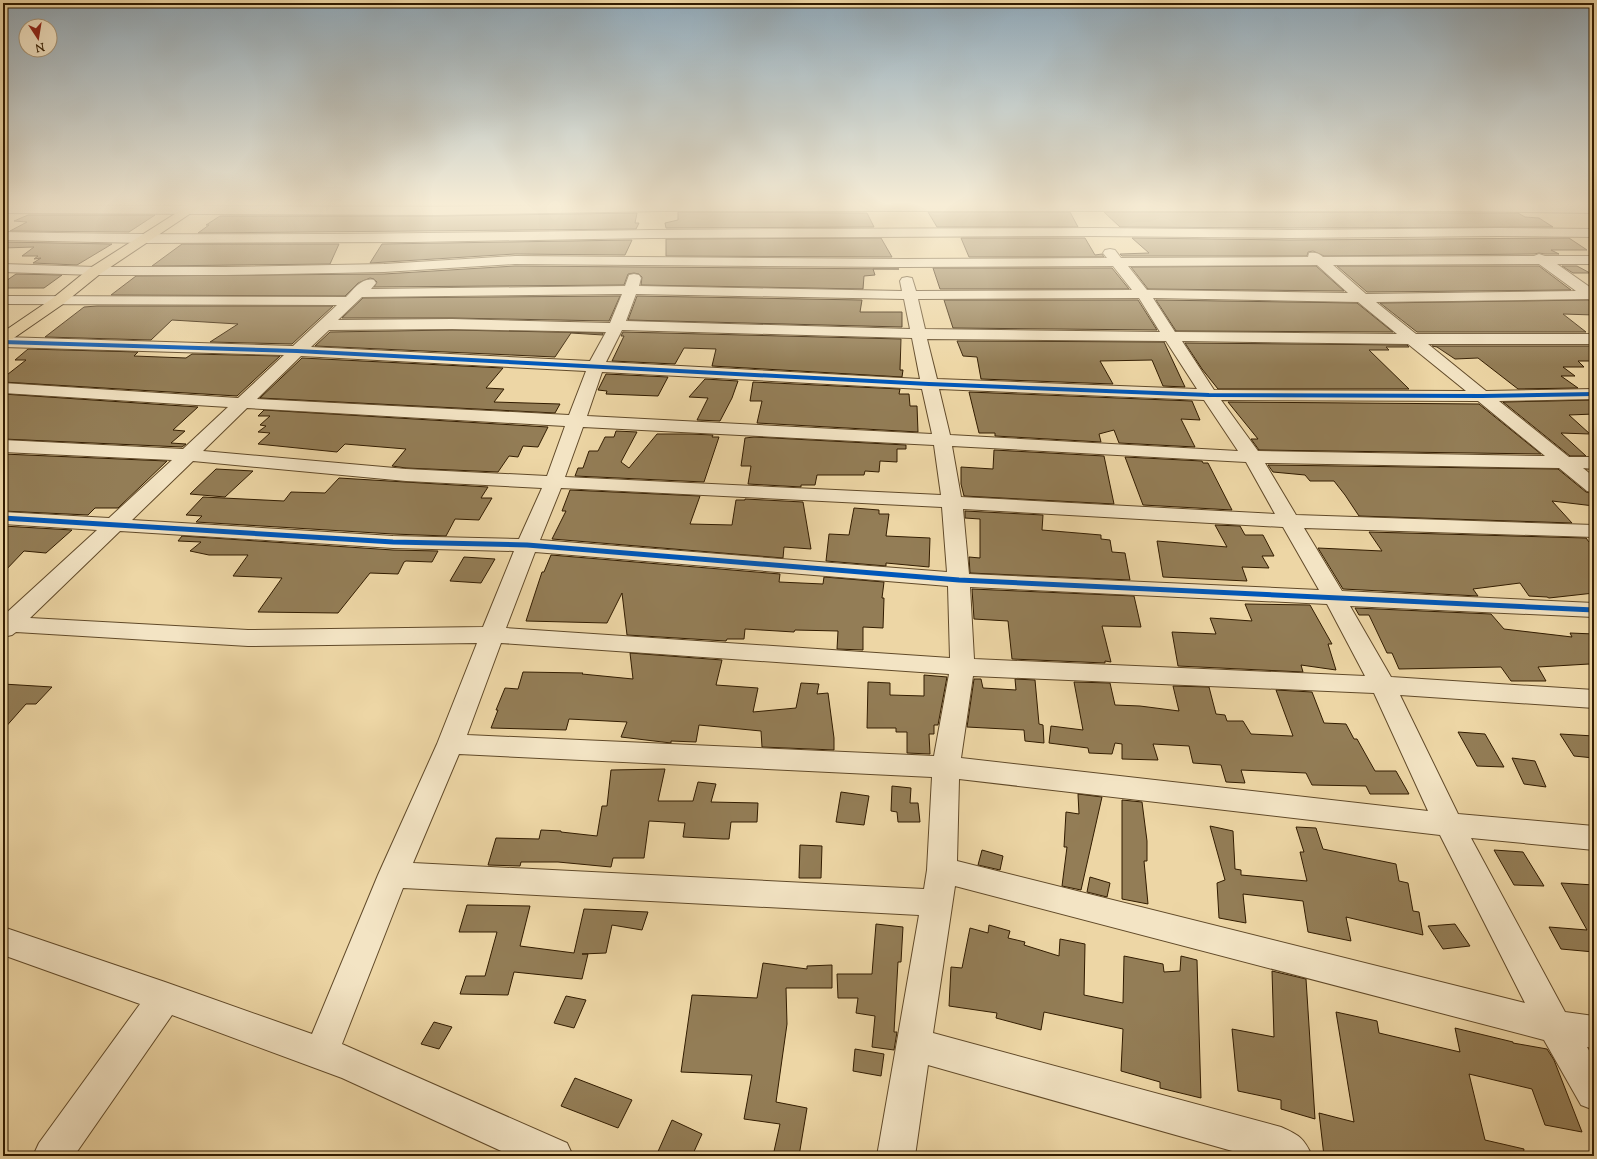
<svg xmlns="http://www.w3.org/2000/svg" width="1597" height="1159" viewBox="0 0 1597 1159" font-family="'Sorts Mill Goudy',serif">
  <rect width="100%" height="100%" fill="#edd6a5"/>
  <filter id="stains"><feTurbulence type="fractalNoise" baseFrequency=".005" numOctaves="4"/><feColorMatrix values="0 0 0 0 .2 0 0 0 0 .09 0 0 0 0 .02 0 0 0 .5 -.17"/></filter>
  <radialGradient id="worn" r=".72"><stop offset=".6" stop-color="#630" stop-opacity="0"/><stop offset="1" stop-color="#630" stop-opacity=".3"/></radialGradient>
  <path fill="#937d56" stroke="#321c00" d="M51 203H174L172 204H50Z
    M334 203H422L427 204V205L486 203H589L437 206 283 205Z
    M678 212 867 213 874 227 666 228 665 223 678 220Z
    M928 212H1070L1078 227H937Z
    M1104 212 1518 213 1525 217 1539 218 1553 227 1289 228 1120 227Z
    M637 213 635 223H639L636 229 198 233 209 225H206L220 216H437Z
    M28 215H155L129 232 10 231 27 222 14 221Z
    M881 238 892 257 666 256V239Z
    M961 238H1085L1095 255 1102 254 1104 257H969Z
    M1132 238 1289 240 1569 238 1587 250H1551L1559 254H1545L1539 253 1534 254 1324 256 1313 251 1308 252 1307 256H1122L1120 254 1149 253Z
    M632 240 625 255 515 254 370 263 382 244Z
    M3 242 112 244 77 265 33 263 41 258 34 259 38 256H22L34 247 3 248Z
    M182 244H339L330 264 152 266Z
    M515 266 899 269H873L875 275 864 276 863 289 641 285 642 277 639 274 634 273 628 274 624 285 374 287 377 282 374 279 370 278 358 283 345 296 111 295 136 276 384 274Z
    M1316 266 1344 291 1148 289 1131 267Z
    M1337 266H1539L1571 290 1367 292Z
    M1562 266H1577L1590 273H1573Z
    M933 268H1112L1129 289H940Z
    M16 274 62 275 44 288H3V283Z
    M620 296 609 321 452 318H342L363 298Z
    M637 296 862 300 860 312H902V327L628 320Z
    M944 300H1138L1157 330 953 328Z
    M1156 300 1357 303 1393 332 1176 331Z
    M1588 300 1594 302V315L1563 314 1586 332H1417L1380 303Z
    M97 306H333L292 344 210 342 238 324 172 320 151 340 45 337 84 307Z
    M452 330 603 333V335L571 333 555 357 315 346 330 332Z
    M623 332 901 339 900 370H903L902 377 712 366 716 349 684 348 675 364 612 361 624 336H621Z
    M957 341 1164 342 1185 387 1163 386 1152 360 1100 361 1113 384 981 379 977 357 963 356Z
    M1185 343 1407 345 1409 347H1386L1389 350H1369L1409 389H1218L1202 369Z
    M1432 346H1594V361H1578L1584 367H1563L1575 376H1561L1578 388 1518 389 1478 358 1455 359 1437 347Z
    M28 349 138 352 134 356 186 358 192 354 280 356 237 396 3 382V378L26 360H15Z
    M302 358 503 368 486 388 504 389 494 402 560 404 555 413 260 398Z
    M606 374 668 377 658 396 606 394 607 391 598 390Z
    M705 379 738 381 732 398 720 421 697 420 708 398 689 397Z
    M753 382 900 389 899 394H909L910 406H917L918 432 757 423 762 401H750Z
    M969 392 1192 401 1200 420 1181 419 1195 447 1119 443 1114 430 1099 434 1101 442 995 436V433H979Z
    M3 394 198 407 173 430 185 431 171 443 186 444 182 447 3 439Z
    M1594 400V414L1569 415 1590 434 1561 433 1586 456H1570L1503 402Z
    M1228 402 1479 404 1541 454 1259 450 1251 439H1258Z
    M264 410 548 427 538 447 523 446 518 457 509 456 498 472 406 468 392 466 406 449 345 444 337 452 258 444 270 433 258 432 266 426 260 425 270 416H258Z
    M616 431 637 432 621 462 629 468 657 434H690L713 435 712 437H719L704 482 575 476 578 468H583L589 451H598L605 437H614Z
    M754 437 906 445V449H897V462L880 461 879 472 865 471 864 475H817L815 485H801V487L748 484 751 466H741L745 438Z
    M994 450 1104 456 1114 504 964 496 961 484V467L993 469Z
    M3 454 167 461 118 508H95L88 515 3 511Z
    M1125 457 1202 461 1203 463H1208L1232 510 1143 505Z
    M1268 465 1558 469 1586 492 1594 494V506L1552 501 1572 523 1359 516 1345 495 1334 481H1310L1305 475 1273 472Z
    M216 469 253 471 225 497 190 494Z
    M339 478 488 487 481 498H492L479 520 455 519 446 536 393 534 196 522 202 516 186 515 203 497 284 501 291 492 325 493Z
    M570 490 700 496 690 524 732 525 736 500H745V499L803 502 811 549 784 547 783 558 552 539 566 511H562Z
    M854 508 879 510V514H889L886 536 930 538 929 567 886 563V566L826 561 829 534 849 535Z
    M965 511 1043 515 1042 530 1101 535V539L1110 540 1112 552 1125 553 1130 580 970 573 969 557 980 558V519L965 518Z
    M1215 525 1240 526 1245 535H1263L1274 556H1262L1269 568 1242 567 1247 581 1163 577 1157 541 1227 547Z
    M3 526 72 530 46 553 24 551 3 573Z
    M1369 532 1586 538 1589 542H1594V593L1549 598 1547 597 1529 596 1520 583 1473 589 1478 596 1343 589 1318 548 1382 551Z
    M182 536 393 550 438 551 432 562 406 561 404 562 398 574 370 573 338 613 258 612 282 578 233 576 248 555H209L190 551 201 542 178 541Z
    M551 555 780 574 779 582 823 584 824 577 884 582 882 598H884L883 628 863 627V650L837 649 838 631 795 630 794 632 745 629 744 639H727L726 641 627 635 622 593 607 623 526 621 542 572H544Z
    M464 557 495 559 481 583 450 581Z
    M972 589 1134 596 1141 627 1102 626 1111 662 1105 661V663L1012 659 1008 621 974 619Z
    M1245 604 1310 605 1332 644H1328L1336 670 1301 665 1303 672 1178 666 1172 632 1216 634 1210 618 1252 621Z
    M1355 608 1491 614 1504 629 1572 637 1570 633 1594 634V672L1589 664 1538 667 1546 681H1511L1501 667 1399 669 1392 653H1387L1369 615H1359Z
    M630 653 722 660 716 685 758 688 753 712 796 708 801 683 819 684 817 694 828 693 834 738V750L762 747 761 731 699 725 696 742 671 741V743L621 737 627 722 569 719 566 730 491 728 498 710H496L505 688 518 689 523 672 583 673 582 674 633 679Z
    M924 675 947 677 938 725H934V734H929L930 754 907 753V732H896V728H867L868 682 890 683V695L924 696Z
    M974 679H981L983 688 1016 690 1015 679 1035 680 1039 724 1043 725 1044 743 1025 741 1024 730 967 727Z
    M1074 682 1110 683 1115 705 1140 706 1179 711 1173 686 1209 687 1216 714 1225 715 1227 721H1243L1251 734 1291 736H1293L1276 690 1312 692 1324 723 1346 724 1354 739H1357L1375 771H1396L1409 794H1370L1366 786 1312 785 1306 773 1241 770 1245 783 1226 782 1221 765 1193 763 1189 746 1153 744 1158 760 1122 759V744L1115 743 1112 754 1089 753 1088 748 1049 743 1051 726 1083 730Z
    M3 684 52 687 36 704H26L3 730Z
    M1458 732 1485 734 1504 767 1477 766Z
    M1560 734 1594 736V758L1574 756Z
    M1512 758 1535 761 1546 787 1524 784Z
    M665 769 658 801H693L698 782 716 784 711 802 758 803 757 822H731L729 839H723L683 837 685 823 649 821 644 858H613L611 867 558 862H521L520 866 488 865 496 838 539 839 541 830 561 831V832L597 836 602 806H607L611 770Z
    M892 786 911 788 910 803H918L920 822H898L897 812 891 811Z
    M841 792 869 796 864 825 836 822Z
    M1078 794 1102 797 1081 890 1062 886 1067 847H1064L1066 812 1079 814Z
    M1122 800 1142 802 1147 841V861H1144L1148 904 1122 899Z
    M1210 826 1233 831 1235 869 1241 870V875L1307 881 1300 852H1304L1296 827 1316 828 1323 849 1396 864 1399 881 1408 883 1413 911 1419 912 1423 935 1346 917 1351 941 1308 932 1303 901 1243 894 1246 923 1219 918 1217 883 1225 880Z
    M800 845 822 846 821 878H799Z
    M982 850 1003 856 1000 870 978 865Z
    M1494 850 1523 852 1544 886 1514 885Z
    M1090 877 1110 883 1107 897 1087 892Z
    M1561 883 1594 885V952L1561 949 1549 927 1587 930Z
    M467 905 530 906 520 946 574 953 584 909 648 912 642 930 612 925 606 953 582 954H588L582 979 514 972 508 995 460 994 466 976H485L497 932H459Z
    M876 924 903 927 901 962H898L894 1032H897L894 1050 872 1047 875 1016 856 1013 858 998H838L837 974H872Z
    M1455 924 1470 946 1443 949 1428 926Z
    M989 925 1010 931 1008 938 1025 942 1024 945 1059 956 1060 939 1085 944 1084 995 1123 1003 1124 956 1163 964 1164 972 1180 971 1181 956 1197 960 1201 1098 1160 1088V1082L1121 1071 1123 1029 1044 1012 1041 1030 996 1018 997 1013 949 1006 951 967 962 968 970 928 988 933Z
    M763 963 807 969V966L832 965V988H786L787 1024 776 1102 807 1108 799 1156H773L780 1124 744 1119 752 1075 681 1072 692 995 757 998Z
    M1272 971 1306 979 1315 1119 1281 1109V1100L1238 1091 1232 1029 1274 1037Z
    M566 996 586 1000 574 1028 554 1023Z
    M1336 1012 1377 1021 1379 1033 1460 1052 1455 1028 1513 1042V1043L1547 1049 1554 1060 1582 1132 1545 1125 1532 1089 1469 1074 1485 1140 1524 1149 1523 1156H1324L1319 1113 1354 1122Z
    M434 1022 452 1027 439 1049 421 1044Z
    M855 1049 884 1054 881 1076 853 1071Z
    M575 1078 632 1100 618 1128 561 1106Z
    M672 1120 702 1134 692 1156H656Z"/>
  <g fill="none" stroke-linecap="round" stroke-linejoin="round">
    <g stroke="#614a29" stroke-width="2">
      <path id="minor" d="M664 203H1460L1594 205V213L1460 211H664L437 215 3 213V205L437 207Z
        M1094 228 1289 230 1499 228 1594 229V237L1499 236 1289 238 1094 236 651 238 412 242 144 243 3 240V232C219 237 434 233 650 230 798 228 946 229 1094 228Z
        M1110 249 1115 250 1121 258 1308 257 1309 253C1316 252 1318 253 1323 257L1534 256 1539 254 1545 256H1594V264H1557L1594 290V301L1588 299 1376 302 1416 334H1594V344H1428L1486 391 1594 389V399L1499 401 1569 457H1594V469L1583 468 1594 477V493L1587 491 1559 468 1265 463 1296 515 1594 525V537L1304 528 1342 591 1594 603V617L1350 606 1391 677 1594 690V708L1400 695 1458 814 1594 826V850L1471 838 1565 1012 1594 1016V1048L1587 1047 1594 1059V1110L1581 1105 1544 1040 955 886 933 1033 1281 1127C1299 1135 1304 1138 1312 1156H1250L928 1065 915 1156H877L919 915 403 888 342 1044 567 1143 573 1156H512L342 1078 172 1015 74 1156H33L39 1143 140 1004 3 955V927L165 982 312 1034 378 875 437 744 477 643 248 646 16 632 12 635 3 637V616L97 530 3 524V512L109 518 172 460 3 452V440L183 449 228 407 3 393V383L238 398 284 355 3 347V337L293 346 337 305 3 304V296L346 297C354 289 362 277 374 280L376 283 371 289 625 286 629 275 634 274 639 275 641 278 639 286 902 291 900 281 902 278 907 277 912 278 916 291 1132 290 1113 266 903 267 515 264 384 272 225 275H95L3 272V264L95 267H225L384 264 515 256 903 259 1107 258 1103 253 1105 250ZM1539 264 1576 291 1366 294 1333 265ZM1317 265 1348 293 1147 290 1128 266ZM622 294 610 323 452 319 338 320 362 297ZM636 294 904 299 910 329 626 321ZM1139 298 1160 332 925 329 918 299ZM1153 298 1358 302 1397 334 1175 332ZM452 329 606 332 590 361 311 347 329 330ZM622 330 912 338 920 379 606 362ZM927 339 1166 341 1197 389 937 379ZM1182 341 1408 344 1466 391 1214 390ZM301 356 586 371 569 415 257 399ZM602 372 922 389 932 434 587 416ZM939 389 1204 400 1238 451 950 435ZM1221 400 1478 401 1545 456 1258 451ZM247 408 565 426 547 476 406 469 203 451ZM583 427 934 445 941 495 565 477ZM952 446 1246 462 1275 514 961 497ZM193 461 406 481 542 488 519 539 393 536 132 520ZM561 488 942 507 947 572 540 540ZM963 509 1283 527 1319 590 969 574ZM120 531 393 548 514 551 483 627 248 630 30 618ZM535 552 948 586 950 658 506 628ZM970 587 1327 604 1365 676 974 659ZM501 643 949 674 934 756 467 735ZM973 676 1374 693 1428 811 961 758ZM459 754 932 777 927 870 924 889 413 863ZM959 779 1440 835 1525 1003 957 861Z"/>
    </g>
    <g stroke="#321c00" stroke-width="2">
      <path id="major" d="M192 203H206L100 274 63 304 8 342 3 344V332L53 298 90 268Z"/>
    </g>
    <use href="#minor" fill="#f3e4c4" fill-rule="evenodd"/>
    <use href="#major" fill="#edd6a5" fill-rule="evenodd"/>
    <g stroke="#f3e4c4" stroke-width="6">
      <path id="cycleway-far1" d="M3 342 297 351 929 384 1209 395 1482 396 1594 394"/>
    </g>
    <g stroke="#f3e4c4" stroke-width="8">
      <path id="cycleway" d="M3 518 393 542 527 545 959 580 1594 610"/>
    </g>
    <use href="#cycleway-far1" stroke="#0057b8" stroke-width="4"/>
    <use href="#cycleway" stroke="#0057b8" stroke-width="5"/>
  </g>
  <linearGradient id="sky" x2="0" y2="1"><stop stop-color="#90a8b7"/><stop offset="0.56" stop-color="#f7edd6"/><stop offset="1" stop-color="#f7edd6" stop-opacity="0"/></linearGradient>
  <rect width="1597" height="365" fill="url(#sky)"/>
  <rect width="1597" height="1159" fill="none" stroke="#edd6a5" stroke-width="16"/>
  <rect x="4" y="4" width="1589" height="1151" fill="none" stroke="#321c00" stroke-width="2"/>
  <rect x="8" y="8" width="1581" height="1143" fill="none" stroke="#321c00"/>
  <g transform="translate(38 38) rotate(168)"><circle r="19" fill="#f3e4c4" stroke="#a69476"/>
  <path d="M0-3L7 15L0 10L-7 15Z" fill="#8f2418"/>
  <text y="-6" font-size="11" font-weight="bold" text-anchor="middle" fill="#321c00">N</text>
  </g>
  <rect width="100%" height="100%" filter="url(#stains)"/>
  <rect width="100%" height="100%" fill="url(#worn)"/>
</svg>
